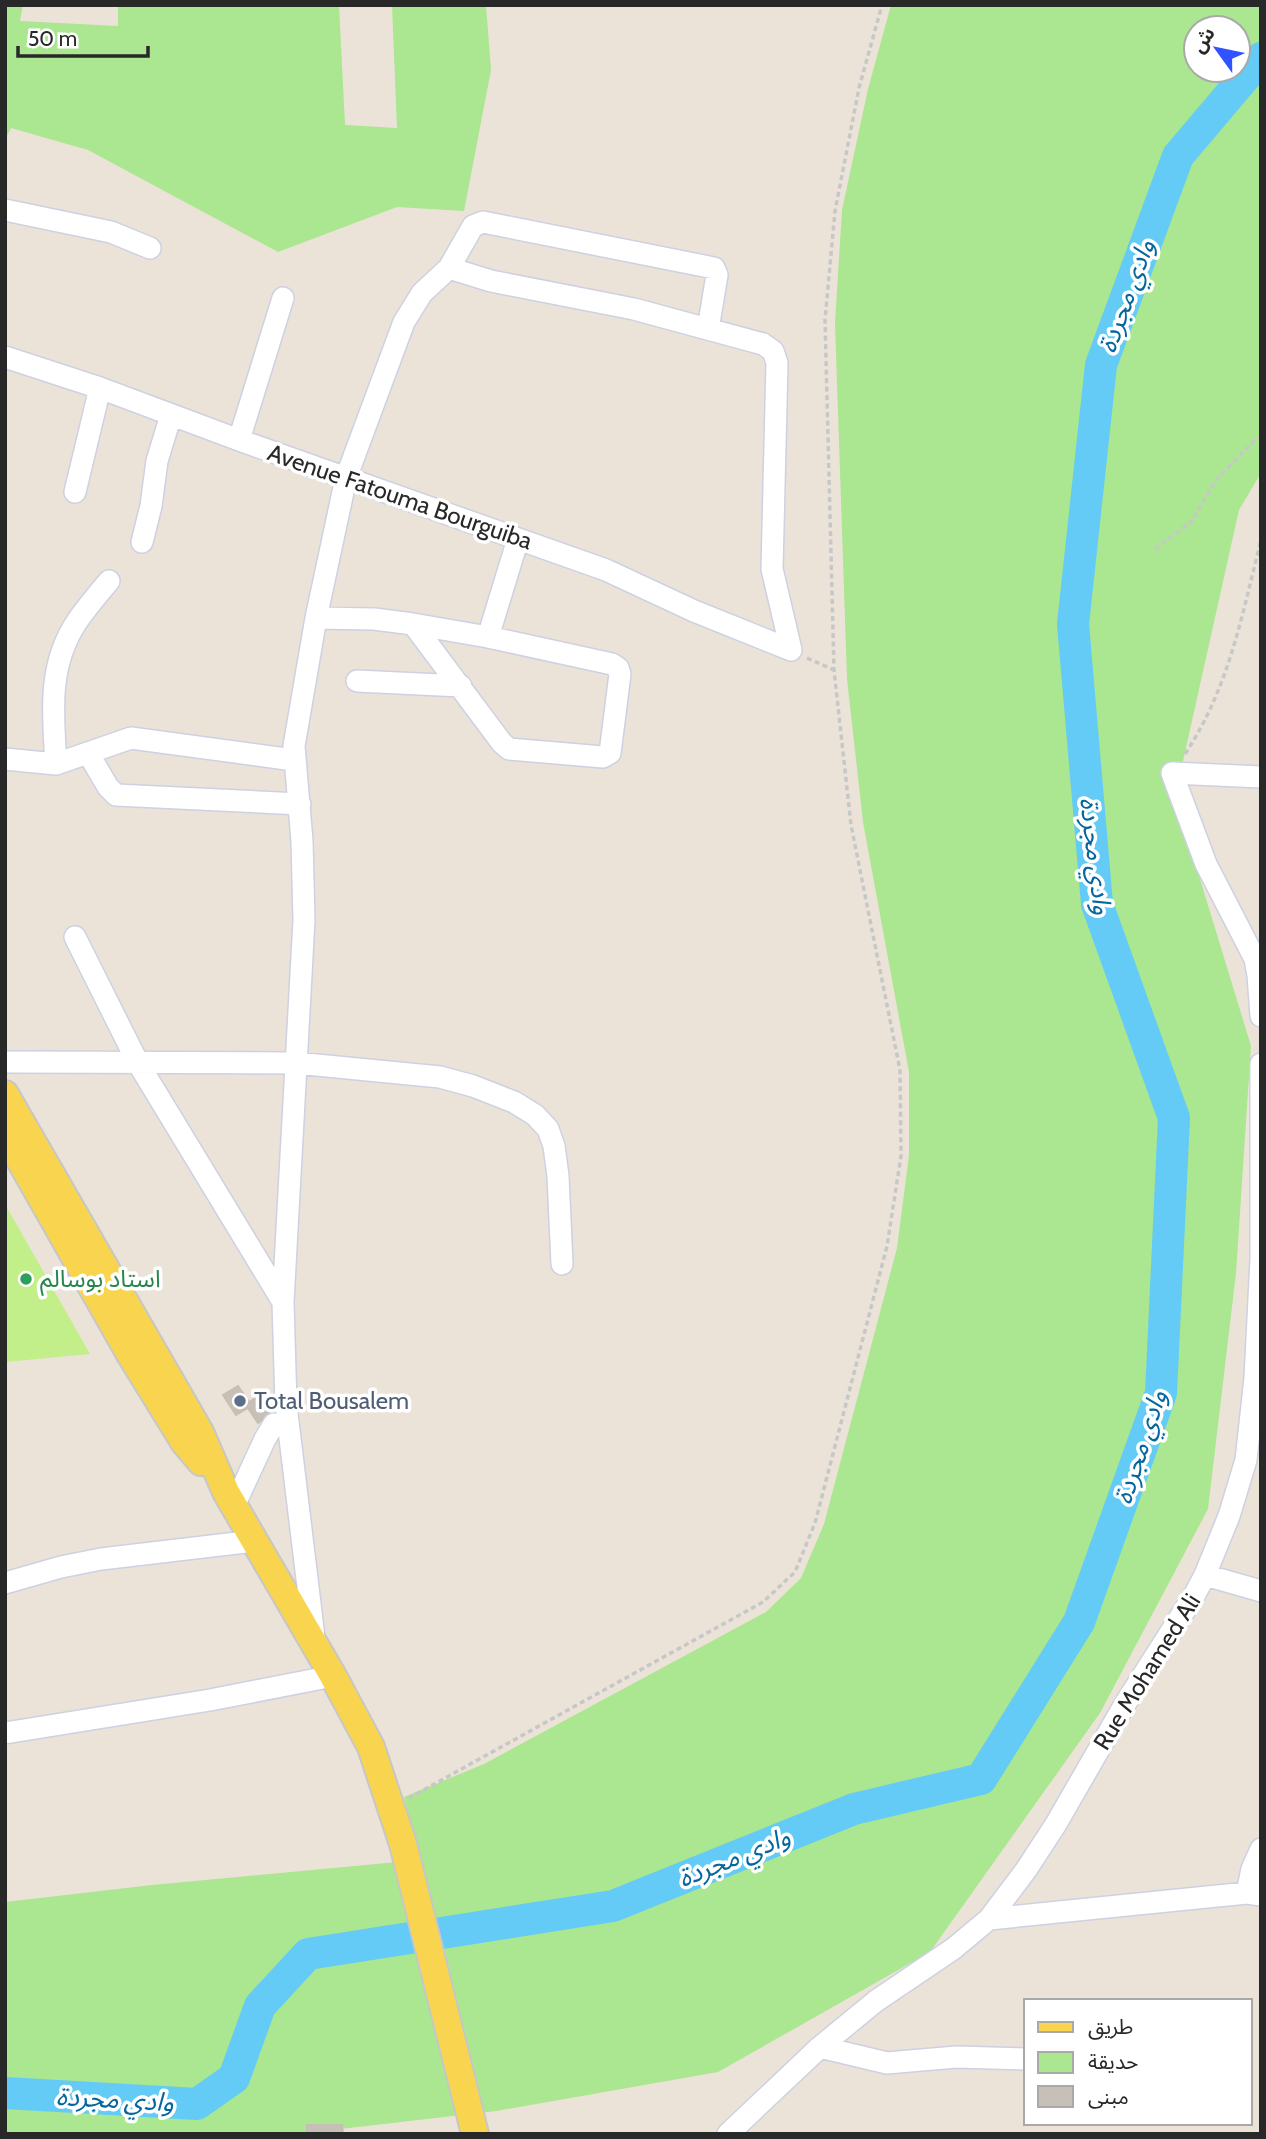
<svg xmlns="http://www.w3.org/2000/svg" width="1266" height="2139" viewBox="0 0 1266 2139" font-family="Cabin,'Noto Sans Arabic',sans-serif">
  <rect width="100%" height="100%" fill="#ebe3d8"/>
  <path fill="#abe690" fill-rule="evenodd" d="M5 5H23L20 21 118 26V5H339L345 125 397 128 392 5H486L491 70 464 211 397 207 278 252 88 150 11 128 5 140Z
    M891 5H1261V473L1239 510 1175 797 1251 1046 1236 1273 1208 1509 1100 1713 930 1952 718 2072 496 2111 297 2134H5V1902L152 1885 418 1860 404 1797 484 1764 766 1612 801 1578 824 1524 897 1248 909 1155V1072L863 822 847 679 835 323 842 210 868 89ZM1196 28H1238V70H1196Z"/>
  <path fill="#c2ef8a" d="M5 1204 90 1354 5 1362Z"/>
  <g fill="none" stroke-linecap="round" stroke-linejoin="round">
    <path stroke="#63cbf6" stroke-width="32" d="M5 2093 197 2104 234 2078 260 2006 308 1954 613 1906 854 1809 981 1779 1079 1622 1161 1393 1174 1118 1097 904 1073 624 1101 365 1178 156 1261 58"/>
  </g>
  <path fill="#c6c0b8" stroke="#c6bfb2" stroke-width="2" d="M238 1386 249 1402 262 1394 274 1413 258 1423 248 1408 236 1415 223 1395Z
    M307 2125H342L343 2134H307Z"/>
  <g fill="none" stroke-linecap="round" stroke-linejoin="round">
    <g stroke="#cdd1e2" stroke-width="24">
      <path id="minor" d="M5 210 111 232 150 248
        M449 268 491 281 634 309 763 344 773 351 777 363 772 569 791 650
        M5 357 100 388 239 440 606 570 694 611 791 650
        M239 440 283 298
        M75 492 100 388
        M142 542 151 506 157 461 171 415
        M316 618 374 619 413 624 488 637 612 664 618 668 620 674 610 753 603 757 509 749 502 743 413 624
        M488 637 518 539
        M357 681 461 686
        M88 753 108 787 116 795 300 804
        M5 759 56 764 131 738 294 760
        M56 764C53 714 47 665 78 620 87 607 98 594 109 581
        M1261 777 1172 773 1206 864 1255 959 1258 975 1261 1016
        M75 937 138 1063 283 1302
        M5 1062 296 1063 440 1077 473 1086 514 1102 535 1115 548 1129 554 1146 558 1176 562 1264
        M234 1506 265 1439 274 1424
        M1205 1575 1261 1591
        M5 1583 61 1567 101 1559 254 1541
        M314 1637 286 1405 283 1302 304 920 302 841 294 746 316 618 346 478 404 322 422 293 449 268 473 226 483 222 714 268 717 275 708 329
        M5 1733 210 1700 333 1676
        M1247 1893 1252 1869 1261 1849
        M989 1919 1247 1893 1261 1895
        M820 2047 887 2063 956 2057 1026 2059
        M728 2134 820 2047 876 2001 953 1949 989 1919 1026 1870 1056 1824 1125 1704 1195 1594 1205 1575 1229 1516 1246 1460 1255 1378 1261 1259V1064"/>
    </g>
    <g stroke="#c7c7c7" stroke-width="30">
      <path id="major" d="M5 1094 200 1432 226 1492 333 1676 371 1747 403 1844 475 2134
        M5 1134 131 1356 184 1442 201 1462"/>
    </g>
    <path stroke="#c7c7c7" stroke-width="3.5" stroke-dasharray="5 3.5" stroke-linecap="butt" d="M1155 549 1191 522 1216 480 1257 438 1261 437
      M807 658 834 670
      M1185 754C1229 688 1242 615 1261 540
      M409 1798 763 1602 795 1572 815 1523 887 1246 901 1156 900 1070 851 825 834 670 825 320 835 211 859 88 882 5"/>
    <use href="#minor" stroke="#fff" stroke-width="21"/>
    <use href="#major" stroke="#f9d54f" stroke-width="26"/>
  </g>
  <circle fill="#2e9e5b" stroke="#fff" stroke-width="2.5" cx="26" cy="1279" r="7"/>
  <circle fill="#5c6f8a" stroke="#fff" stroke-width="2.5" cx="240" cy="1401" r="7"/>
  <g text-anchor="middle" stroke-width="7" stroke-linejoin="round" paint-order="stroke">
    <g font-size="24" fill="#282828" stroke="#fff">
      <text transform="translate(400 497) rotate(19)" y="8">Avenue Fatouma Bourguiba</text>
      <text transform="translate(1147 1672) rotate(-58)" y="8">Rue Mohamed Ali</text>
    </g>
    <g font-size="24" fill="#27864d" stroke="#fff" text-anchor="start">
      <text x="40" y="1287">استاد بوسالم</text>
    </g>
    <g font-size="24" fill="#4e5e75" stroke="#fff" text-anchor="start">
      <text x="254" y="1409">Total Bousalem</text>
    </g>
    <g font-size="26" font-style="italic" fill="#05669e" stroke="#fff">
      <text transform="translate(1126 296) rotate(-70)" y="9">وادي مجردة</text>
      <text transform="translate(1096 856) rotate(83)" y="9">وادي مجردة</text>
      <text transform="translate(1140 1447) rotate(-72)" y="9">وادي مجردة</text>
      <text transform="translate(734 1857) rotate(-22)" y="9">وادي مجردة</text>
      <text transform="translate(115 2099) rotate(3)" y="9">وادي مجردة</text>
    </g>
  </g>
  <rect width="1266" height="2139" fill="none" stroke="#282828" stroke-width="14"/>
  <rect x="1024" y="1999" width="228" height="126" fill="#ffffff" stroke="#a9a9a9" stroke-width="2"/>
  <rect x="1038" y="2022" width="35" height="10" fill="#f9d54f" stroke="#a9a9a9" stroke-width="2"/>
  <text x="1088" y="2034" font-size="21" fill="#282828">طريق</text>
  <rect x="1038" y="2052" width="35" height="21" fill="#abe690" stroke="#a9a9a9" stroke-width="2"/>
  <text x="1088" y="2069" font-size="21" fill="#282828">حديقة</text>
  <rect x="1038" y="2086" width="35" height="21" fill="#c6c0b8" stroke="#a9a9a9" stroke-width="2"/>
  <text x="1088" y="2104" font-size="21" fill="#282828">مبنى</text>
  <g transform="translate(1217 49) rotate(303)"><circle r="33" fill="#ffffff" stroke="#a9a9a9" stroke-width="2"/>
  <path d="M0-5L12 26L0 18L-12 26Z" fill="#3153ff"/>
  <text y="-10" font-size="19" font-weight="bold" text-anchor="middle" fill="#282828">ش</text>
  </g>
  <path d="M18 46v10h130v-10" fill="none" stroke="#282828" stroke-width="3.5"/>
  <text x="28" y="46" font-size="21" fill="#282828" stroke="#ffffff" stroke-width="5" paint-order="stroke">50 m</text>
</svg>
